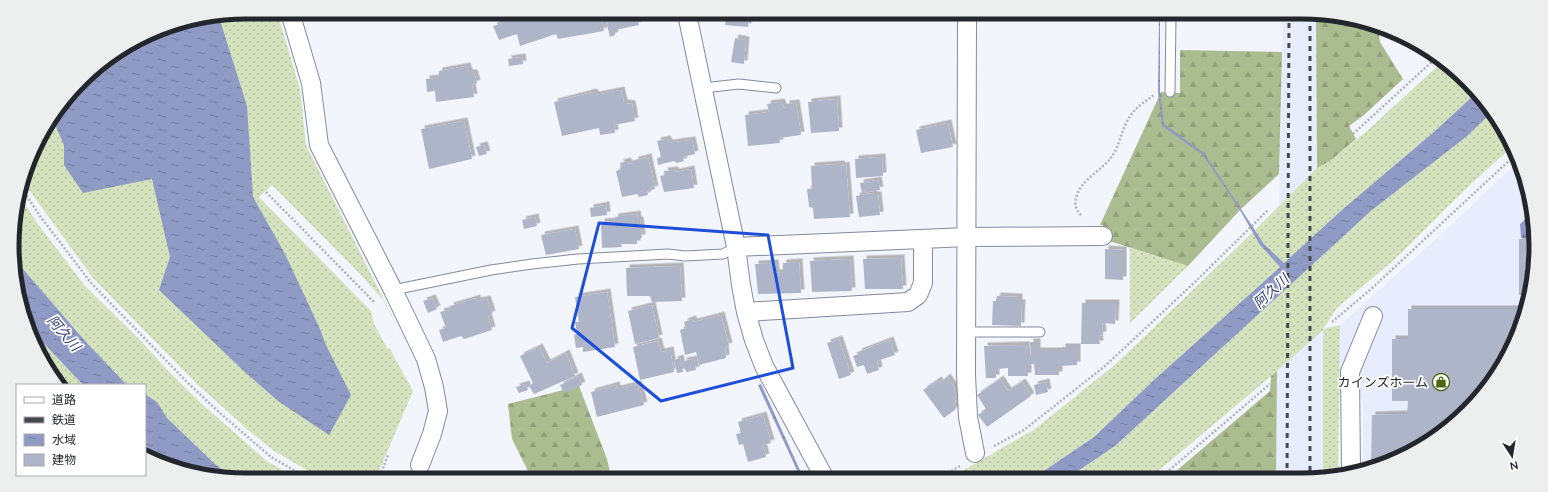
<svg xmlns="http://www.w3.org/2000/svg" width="1548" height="492" viewBox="0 0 1548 492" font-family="'Nunito Sans','Noto Sans JP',sans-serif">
  <defs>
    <pattern id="grass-dots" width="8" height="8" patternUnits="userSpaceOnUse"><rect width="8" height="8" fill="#d4e2be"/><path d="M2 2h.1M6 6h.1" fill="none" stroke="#b6c2a4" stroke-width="1.8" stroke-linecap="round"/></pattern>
    <pattern id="forest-firs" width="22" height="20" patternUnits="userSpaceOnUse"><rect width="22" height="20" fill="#abbc90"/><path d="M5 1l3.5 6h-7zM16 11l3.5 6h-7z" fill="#93a17c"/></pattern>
    <pattern id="water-ripples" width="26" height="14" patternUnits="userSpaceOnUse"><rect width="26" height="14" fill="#8f9bc4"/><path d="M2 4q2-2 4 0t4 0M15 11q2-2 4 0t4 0" fill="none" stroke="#757ea0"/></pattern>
    <filter id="shadow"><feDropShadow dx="3.5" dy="-3.5" stdDeviation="0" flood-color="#0004"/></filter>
  </defs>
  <rect width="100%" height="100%" fill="#f3f5fd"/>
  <path fill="#e8edfd" d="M1283 16H1316L1317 168 1279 206Z
    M1516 163 1532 201V213L1520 225 1521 237H1532L1531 292 1505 363 1467 412 1406 456 1363 469V398L1338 397 1340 325 1446 230Z
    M1323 329V478H1276L1277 371Z"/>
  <path fill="url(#grass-dots)" d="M246 12H277L300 89 306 145 403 338 383 300 361 275 272 185 259 197 371 311 374 324 387 348 390 349 413 391 377 476H317L274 451 248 430 196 383 93 278 24 183 36 142 92 70 157 30Z
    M1442 62 1475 94 1435 131 1343 209 1284 263 1264 244 1255 230 1317 168 1330 161 1368 130Z
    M1492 112 1497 116 1510 149 1474 181 1394 260 1338 307 1323 329 1340 325 1338 476 1323 478V330L1277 371 1150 478 1069 477 1115 446 1372 210 1466 137Z
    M20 196 35 220 85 286 140 340 173 376 203 405 268 462 293 476H231L215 464 167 418 157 402 145 394V385H127L86 342 17 262 14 216Z
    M1253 232 1260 245 1280 267 1155 379 1094 437 1035 477H952L1035 429 1117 363Z
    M1130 248 1188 266 1130 323Z
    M31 330 35 334 83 385H60L52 376Z"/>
  <path fill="url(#forest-firs)" d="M1316 16 1348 17 1378 29 1380 42 1403 79 1364 115 1349 126 1356 139 1330 161 1317 168Z
    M1180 50 1282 52 1279 174 1241 209 1188 266 1103 239V225H1100L1161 92 1180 93Z
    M1277 371 1276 478H1168L1270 391 1271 376Z
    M579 386 607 459 611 476H591V475H530L512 439 508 404Z"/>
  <path fill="url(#water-ripples)" d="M1159 16H1160V91L1164 124 1204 153 1264 244 1284 263 1343 209 1435 131 1475 94 1492 112 1466 137 1372 210 1115 446 1069 477H1035L1094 437 1155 379 1280 267 1260 245 1241 212 1203 155 1162 126 1158 92Z
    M219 17 247 106 253 197 285 254 320 329 326 345 351 395 329 435 278 401 247 374 159 290 170 257 152 179 83 193 64 165V145L53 120 92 70 157 30Z
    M1532 213V237L1521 238 1520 224Z
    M17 262 86 342 127 385H83L35 334C17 315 19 287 17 262Z
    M761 384 803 477H800L758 385Z
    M145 394 157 402 167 418 215 464 231 476 200 475 160 459 145 445Z"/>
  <path fill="#afb5c8" filter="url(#shadow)" d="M403 13H419V16L403 18Z
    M496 13H541L542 16 546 13H601L604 31 558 39 556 34 520 46 517 34 499 40 493 26 500 24Z
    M604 13 636 14 639 25 615 30V35L610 37Z
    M718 14H754V18H749L748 27 725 25 726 17 718 16Z
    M786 14H807L806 21 786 19Z
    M735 38 746 40 744 64 731 62Z
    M522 57 523 64 509 66 508 59Z
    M467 66 469 73H474L477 83 472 85 474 97 436 102 435 91 427 92 426 79 438 78 439 71Z
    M621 90 624 103 632 104 635 121 614 125 615 133 600 135 599 128 562 136 554 102 593 92 596 95Z
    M837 99 839 131 811 133 808 102Z
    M781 102 784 108 786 107V104L796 103 801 135 779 138 780 143 748 146 745 115 769 112 767 104Z
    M464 121 472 159 429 169 421 129Z
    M948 123 953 147 921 153 916 130Z
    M667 139 669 143 692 140 695 154 683 157 684 161 677 163 674 161 658 165 657 158 661 157 657 141Z
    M484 145 487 154 479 156 476 147Z
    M648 157 655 189 647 191 648 195 639 197 637 194 622 197 616 171 621 169 620 163 627 161 629 164 635 163V160Z
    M882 157 883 176 856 178 855 159Z
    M840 164 842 166 846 165 850 217 814 219 813 208 809 207 807 189H812L811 166Z
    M691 169 694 188 664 192 660 176 665 175 664 171 674 170 676 172Z
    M878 180 880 190 862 193 860 183Z
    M873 193 874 195H878L880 215 859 217 856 196Z
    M606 205 607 215 591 217 590 208Z
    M637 214 638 220H640L642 238H637V244H621L622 247 602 248 601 222 614 221 615 217Z
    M535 217 537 226 524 229 522 220Z
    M575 229 579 249 546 255 541 235Z
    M1519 239H1532L1531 292 1530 295H1519Z
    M1105 249 1123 250V280L1105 279Z
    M901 258 903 289H865L863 259Z
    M850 259 852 291 812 292 810 261Z
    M799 262 801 293 758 294 755 264 775 263 776 273 783 272V263Z
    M680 266 682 301 652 302 650 296H627L626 268Z
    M607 292 615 347 583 352V347L576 348 574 335 577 334 575 322H579L575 297Z
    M997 296 1019 297V303H1022L1021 326 992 325 993 301H996Z
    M432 298 437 309 428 313 423 301Z
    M477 298V301L487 299 492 314 488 316 492 330 464 339 461 336 443 342 439 330 446 328 440 312 451 309 450 306Z
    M1082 303H1116L1115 324 1102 323 1103 335 1099 336 1100 344H1081Z
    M652 305 659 338 635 344 628 311Z
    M1408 309H1525L1505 363 1467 412 1406 456 1371 466 1372 415 1407 414 1408 401H1392V339H1408Z
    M721 315 729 346 725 347 726 358 699 365 696 352 685 355 680 330 686 328 684 322 692 319 694 322Z
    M839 339 851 375 839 379 827 343Z
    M890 340 895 355 877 361 879 370 867 374 864 365 857 367 853 356 859 354 858 352Z
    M658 341 661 352 670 350 674 372 640 380 633 347Z
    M1030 342H1037V351H1062V347H1077V365L1059 366V375H1035L1034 364 1028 365V376H1008V368L996 369V378H986L984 346 1026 345 1027 357H1031Z
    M539 347 547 363 566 353 575 376 534 394 529 386 533 383 520 356Z
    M680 358 683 372 677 373 674 360Z
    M694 359 696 370 686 372 683 361Z
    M578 376 582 385 564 393 560 385Z
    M947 377 955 389 953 390 957 395 953 398 956 402 953 405 956 409 944 418 923 390 938 380 940 383Z
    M1000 379 1008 391 1022 382 1031 396 987 427 978 415 986 409 977 395Z
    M1046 382 1048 392 1036 395 1034 385Z
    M526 384 528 390 519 393 516 387Z
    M638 384 644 405 597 417 591 392 616 385 617 389Z
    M763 415 771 443 763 445 766 457 748 462 743 444 739 445 736 434 741 433 738 422Z"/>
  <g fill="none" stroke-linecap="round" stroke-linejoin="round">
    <g stroke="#858a9c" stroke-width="11">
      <path id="service" d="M703 88 739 84 776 88
        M1170 92 1171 16
        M393 290 491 270 532 264 578 259 668 254 685 256 723 254 736 247
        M967 332H1040"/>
    </g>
    <g stroke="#858a9c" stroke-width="20">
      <path id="minor" d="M290 12 311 83 319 145 393 290 426 359 434 387 438 411 432 434 420 465
        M687 14 736 247 741 285 746 312 754 340 764 366 824 477
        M967 15 966 375 968 417 975 453
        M736 247 967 237 1103 236
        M746 312 908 302 918 295 923 283V239
        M1351 472 1350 372 1373 316"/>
    </g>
    <path stroke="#b0b2b9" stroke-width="2.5" stroke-dasharray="2 2" stroke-linecap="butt" d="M1353 134 1437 57
      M22 189 40 216 91 283 187 382 221 414 271 457 304 476
      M266 192 375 303
      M1081 215C1075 209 1074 203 1077 195 1082 180 1100 171 1110 159 1120 147 1121 128 1131 115 1137 106 1146 101 1154 95
      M1332 322 1371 289 1513 157
      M994 446 1024 430 1105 366 1195 282 1268 210
      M442 473V476
      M380 476 388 455
      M941 477 960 466
      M1160 478 1270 384"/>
    <use href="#service" stroke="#fff" stroke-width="9"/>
    <use href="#minor" stroke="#fff" stroke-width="18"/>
    <path stroke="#464850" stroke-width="3" stroke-dasharray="5 5" stroke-linecap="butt" d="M1310 16V478
      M1287 478 1289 16"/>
  </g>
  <path fill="none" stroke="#1d4ed8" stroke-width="3" stroke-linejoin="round" d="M599 223 768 235 793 368 661 401 572 328Z"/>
  <defs>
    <g id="shop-ring" transform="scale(0.9)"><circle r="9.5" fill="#fff" stroke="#4e6514" stroke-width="1.5"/><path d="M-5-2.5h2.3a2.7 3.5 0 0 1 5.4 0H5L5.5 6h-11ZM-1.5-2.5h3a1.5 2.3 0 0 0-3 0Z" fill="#4e6514"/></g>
  </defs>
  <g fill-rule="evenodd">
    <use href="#shop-ring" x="1441" y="382"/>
  </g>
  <g text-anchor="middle" stroke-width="3.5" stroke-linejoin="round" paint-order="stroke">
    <g font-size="13" fill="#24262d" stroke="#fff" text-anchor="end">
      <text x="1428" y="387">カインズホーム</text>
    </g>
    <g font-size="14" font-style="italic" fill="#303b70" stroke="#fff">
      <text transform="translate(1271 291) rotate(-43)" y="5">阿久川</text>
      <text transform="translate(64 333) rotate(49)" y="5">阿久川</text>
    </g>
  </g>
  <path d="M0 0H1548V492H0ZM246 19H1302A227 227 0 0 1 1529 246V246A227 227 0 0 1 1302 473H246A227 227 0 0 1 19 246V246A227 227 0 0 1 246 19Z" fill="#edeeee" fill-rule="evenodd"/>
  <path fill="none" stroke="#24262d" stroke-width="5" d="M246 19H1302A227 227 0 0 1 1529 246V246A227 227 0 0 1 1302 473H246A227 227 0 0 1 19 246V246A227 227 0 0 1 246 19Z"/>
  <rect x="16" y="384" width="130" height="92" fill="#ffffff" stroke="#a7a8ab"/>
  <rect x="24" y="397" width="20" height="6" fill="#ffffff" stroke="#a7a8ab"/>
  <text x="52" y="404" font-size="12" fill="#24262d">道路</text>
  <rect x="24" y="417" width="20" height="6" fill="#464850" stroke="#a7a8ab"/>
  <text x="52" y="424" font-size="12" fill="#24262d">鉄道</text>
  <rect x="24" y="434" width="20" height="12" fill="url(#water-ripples)" stroke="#a7a8ab"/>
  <text x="52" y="444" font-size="12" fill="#24262d">水域</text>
  <rect x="24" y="454" width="20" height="12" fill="#afb5c8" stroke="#a7a8ab"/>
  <text x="52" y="464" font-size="12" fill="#24262d">建物</text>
  <g transform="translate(1512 456) rotate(168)" stroke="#ffffff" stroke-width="3" paint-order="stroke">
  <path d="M0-3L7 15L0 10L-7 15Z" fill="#24262d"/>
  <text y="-6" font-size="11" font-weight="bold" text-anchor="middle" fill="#24262d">N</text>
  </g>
</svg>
